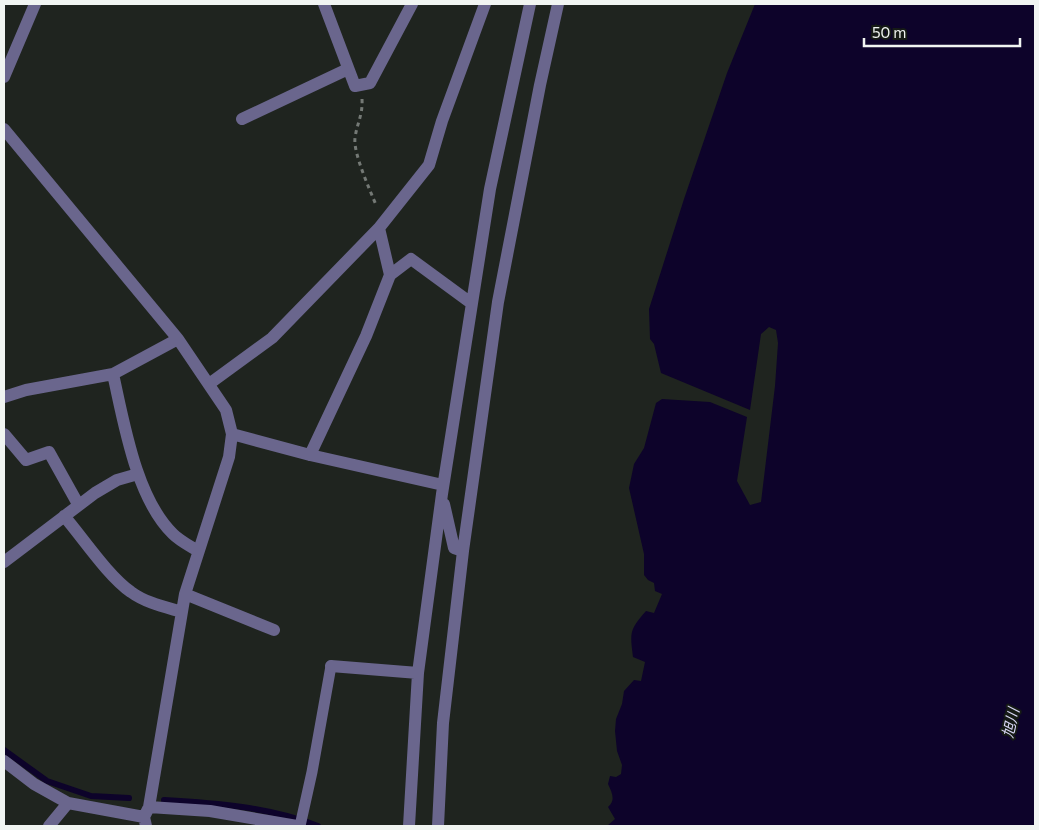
<svg xmlns="http://www.w3.org/2000/svg" width="1039" height="830" viewBox="0 0 1039 830" font-family="Commissioner,'Noto Sans JP',sans-serif">
  <rect width="100%" height="100%" fill="#1f241f"/>
  <path fill="#0d032a" d="M755 4H1035V826H607L615 819 608 807C616 800 612 793 608 784L610 776 616 777 621 774 622 765 617 751 615 731 616 719 622 704 624 691 634 680 641 681 645 662 633 657C630 633 629 630 646 611L654 613 662 594 655 591 654 583 648 580 644 575V554L629 488 634 464 644 448 656 403 662 399 710 402 747 417 737 481 750 505 761 502 775 386 778 343 776 330 769 327 761 334 750 410 661 373 654 344 650 339 649 309 684 199 727 73Z"/>
  <g fill="none" stroke-linecap="round" stroke-linejoin="round">
    <path stroke="#0d032a" stroke-width="6" d="M4 750 47 781 91 796 129 798
      M164 800C216 803 269 807 318 826"/>
    <path stroke="#747975" stroke-width="3" stroke-dasharray="4 4" stroke-linecap="butt" d="M362 99C363 115 357 123 355 138 353 153 370 190 376 205"/>
    <path stroke="#6a668d" stroke-width="11" d="M300 826 312 772 331 666"/>
    <path stroke="#6a668d" stroke-width="12" d="M324 4 355 86 370 83 412 4
      M4 77 35 4
      M242 119 348 69
      M4 129 178 339 226 410 232 434 229 457 185 594 149 807 144 817 146 826
      M390 275 411 259 471 303
      M113 374C124 423 136 498 173 534 180 541 190 546 198 551
      M209 384 272 338 379 228 429 165 442 121 485 4
      M4 397 26 390 113 374 178 339
      M4 434 26 460 49 452 78 504
      M232 434 310 455 443 485
      M310 455 366 336 390 275 379 228
      M444 504 454 548 463 551
      M64 516C83 538 108 576 131 592 146 603 165 607 182 612
      M4 562 95 493 117 480 138 474
      M185 594 274 630
      M331 666 418 673
      M4 761 34 784 68 803 144 817
      M149 807 210 811 297 826
      M49 826 68 803
      M409 826 418 673 442 494 490 189 530 4
      M438 826 443 723 463 551 498 302 540 85 558 4"/>
  </g>
  <g text-anchor="middle" stroke-width="4" stroke-linejoin="round" paint-order="stroke">
    <g font-size="15" font-style="italic" fill="#d7d5f4" stroke="#161b16">
      <text transform="translate(1011 723) rotate(-77)" y="5">旭川</text>
    </g>
  </g>
  <rect width="1039" height="830" fill="none" stroke="#f1f5f2" stroke-width="10"/>
  <path d="M864 38v8h156v-8" fill="none" stroke="#f1f5f2" stroke-width="2.5"/>
  <text x="872" y="38" font-size="15" fill="#f1f5f2" stroke="#161b16" stroke-width="4" paint-order="stroke">50 m</text>
</svg>
